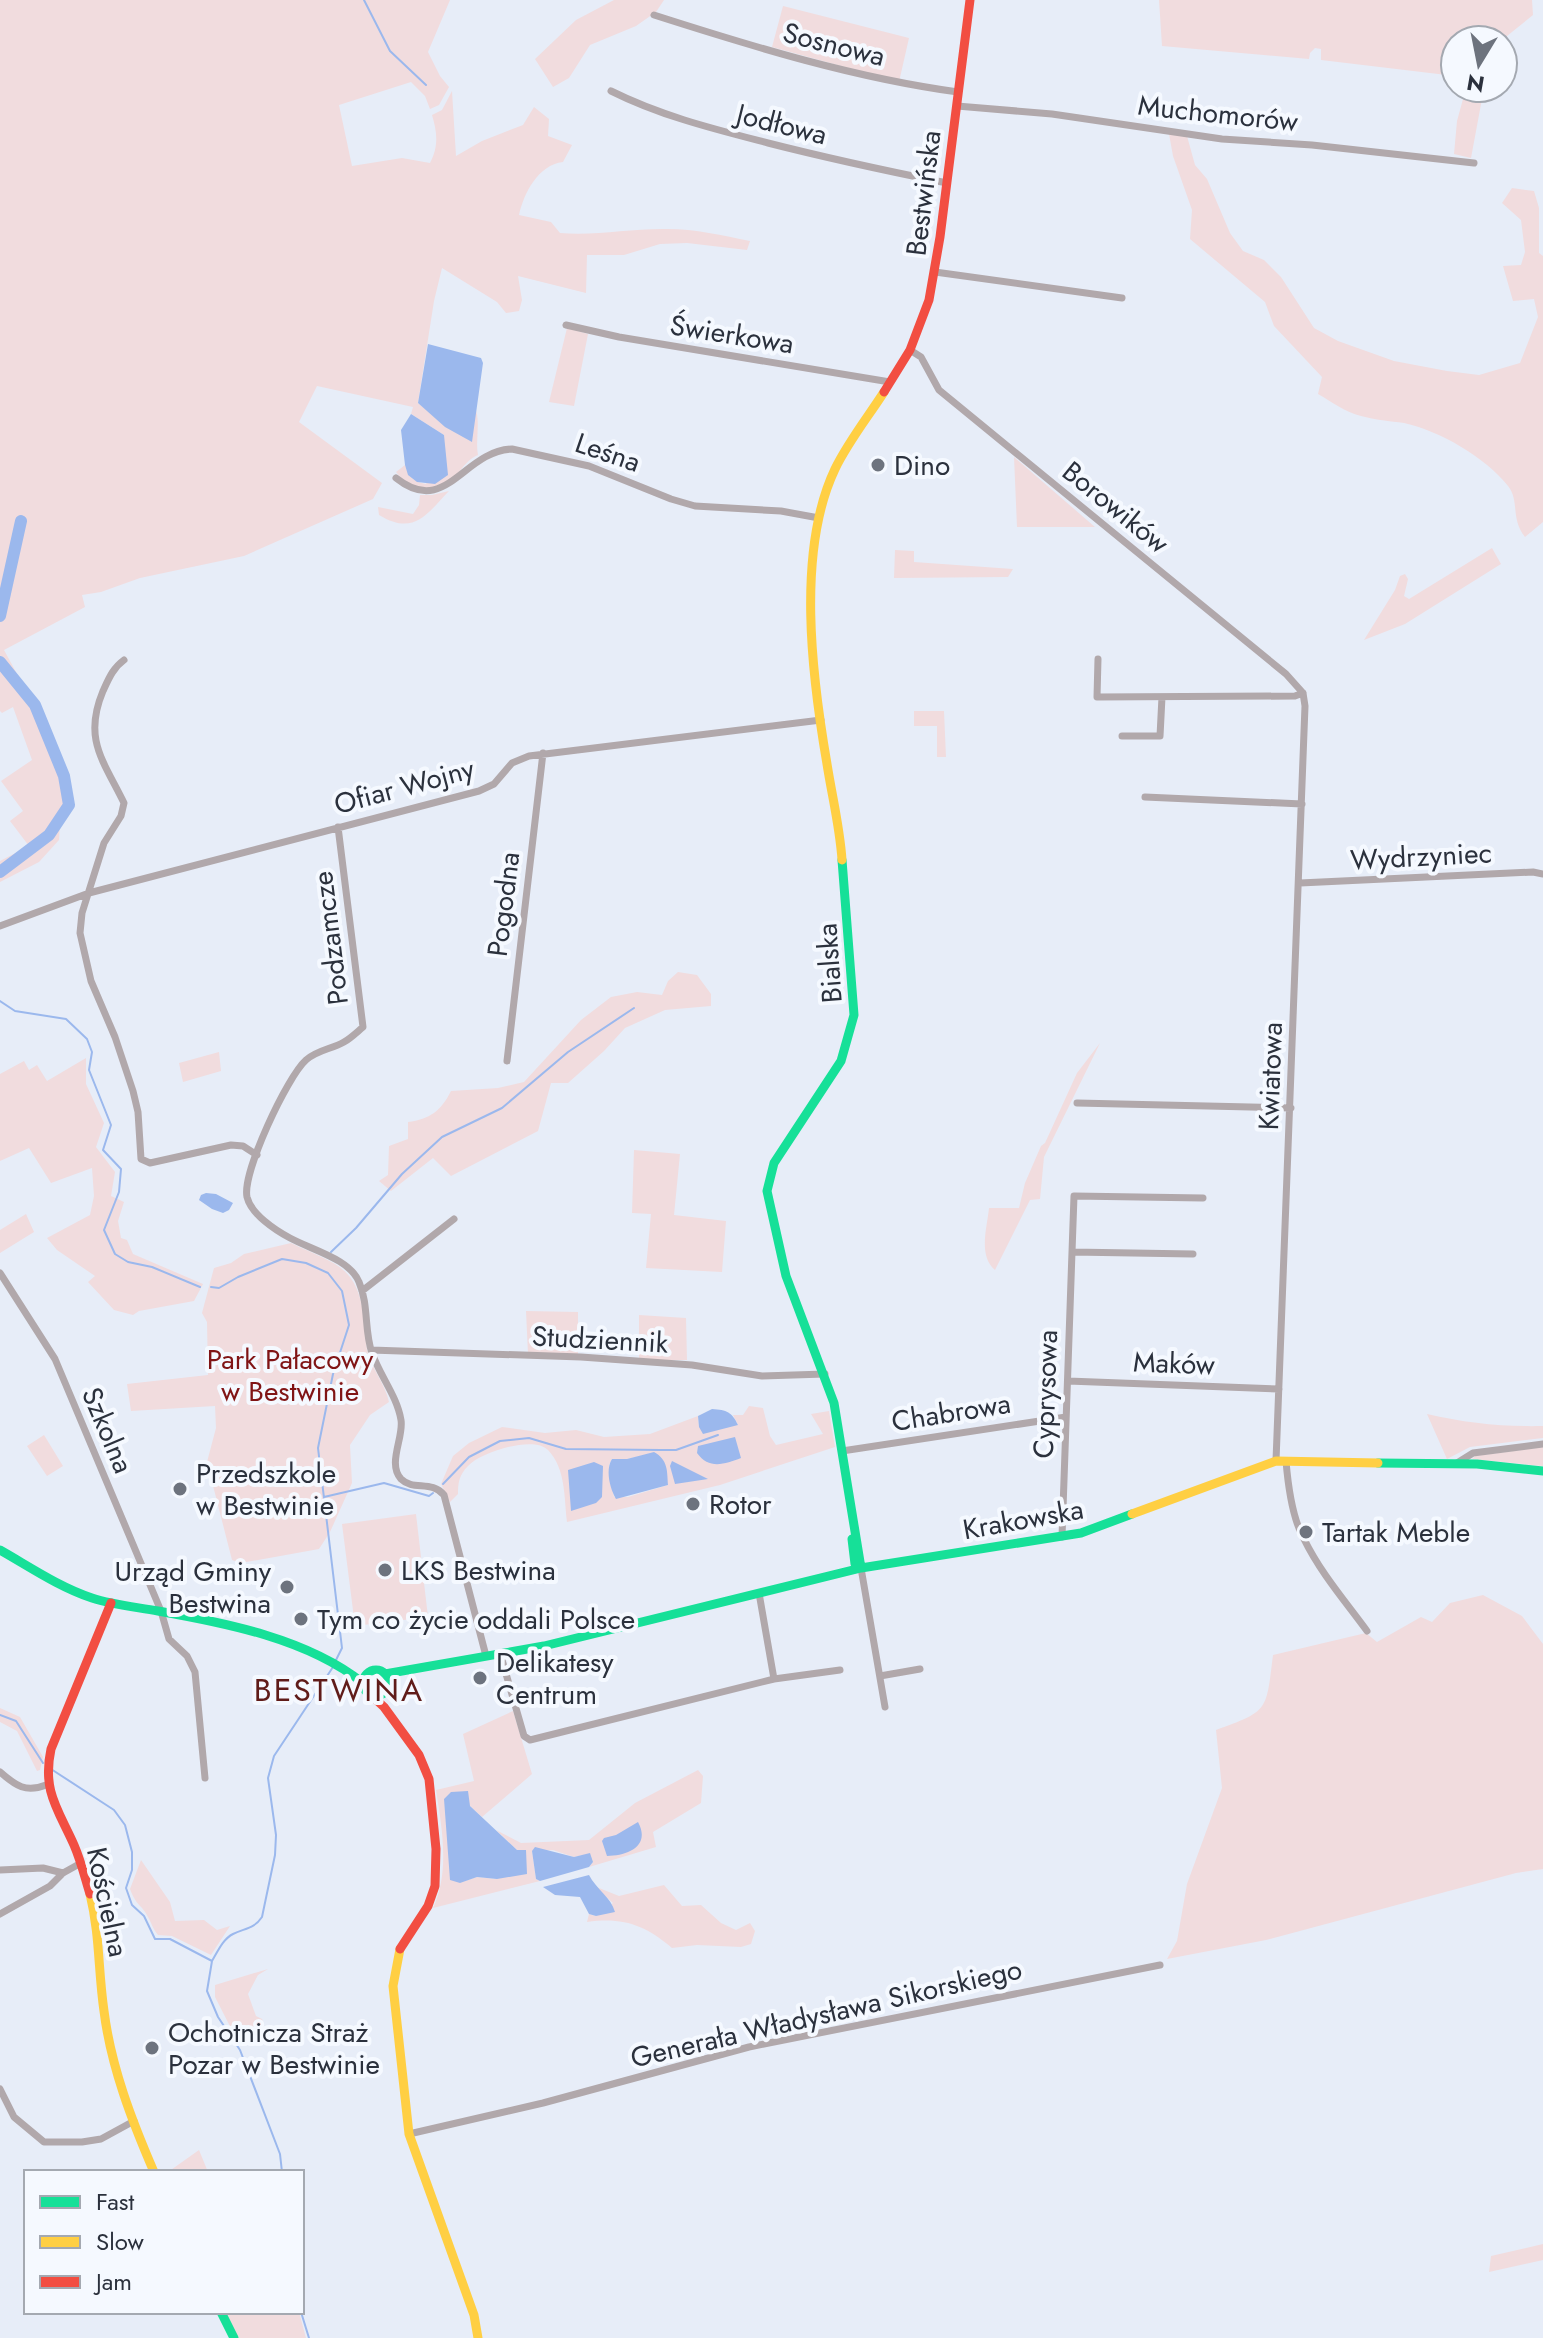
<svg xmlns="http://www.w3.org/2000/svg" width="1543" height="2338" viewBox="0 0 1543 2338" font-family="Jost,sans-serif">
  <rect width="100%" height="100%" fill="#e7edf8"/>
  <path fill="#f1dcde" fill-rule="evenodd" d="M0 0H450L428 52 440 76 449 87 439 105 430 109 425 96 411 82 339 105 352 166 402 158 430 163C439 146 437 132 432 115L442 110 452 91 456 156 482 141 523 125 534 107 549 119 548 136 572 145 563 162C538 165 524 193 519 215L551 222 560 233C594 236 628 229 662 229 691 228 721 235 750 241L747 250 687 243 660 244 624 255H587L586 293 518 276 522 300 519 311 506 313 497 302 442 268 434 301 418 403 471 441 475 407C481 423 475 439 478 455 463 461 457 480 443 486 426 495 407 486 396 472L405 465C409 477 414 482 426 484L444 435 411 414 413 407 317 386 299 422 382 483 373 499 244 556 140 578 101 592 82 595 85 607 4 650 48 731 68 776 72 808 60 823 59 840 39 862 0 882V861L29 846 10 821 23 811 1 781 32 760 13 707 2 713 0 711Z
    M614 0H664L656 12 636 26 590 45 569 78 553 87 535 59 576 20Z
    M1159 0H1532L1533 15 1502 40H1455V76L1321 60V49L1315 48 1310 53 1309 59 1162 46Z
    M783 6 909 38 899 82 772 47Z
    M1466 88H1484L1471 158 1454 154 1457 121Z
    M1169 134 1187 136 1195 165 1207 179 1230 233 1243 251 1264 260 1281 277 1314 328 1338 341 1394 361 1447 371 1479 375 1520 363 1538 317 1534 299 1513 301 1503 266 1521 265 1525 252 1521 220 1502 203 1512 188 1534 191 1539 208V253L1543 256V522L1525 537C1510 518 1520 501 1508 486 1485 457 1440 431 1404 423 1390 421 1375 420 1361 416 1345 412 1332 402 1318 394L1322 377 1274 326 1265 302 1190 239 1192 210 1173 156Z
    M567 328 588 334 574 406 549 402Z
    M1014 457 1095 527H1017Z
    M449 491C426 515 414 536 379 515L378 507 413 514 419 505 420 495H432Z
    M1492 548 1501 564 1405 624 1364 640 1395 590 1400 576 1405 574 1408 579 1404 596 1409 599Z
    M895 550 914 551V562L1013 569 1008 577 894 578Z
    M914 711H944L946 757H937V726H914Z
    M678 972 697 975 711 994V1006L665 1010 625 1028 604 1051 568 1083H551L538 1131 451 1176 433 1158 391 1191 379 1181 388 1175 389 1146 408 1139V1122C430 1119 441 1111 451 1091L498 1088 524 1082 581 1020 611 997 637 992 662 995 668 981Z
    M1100 1043 1044 1157 1040 1199 1030 1200 995 1270C978 1256 987 1228 989 1208H1019L1025 1183 1041 1146 1045 1143 1077 1073Z
    M219 1052 221 1071 183 1082 179 1063Z
    M86 1058V1084L104 1123 96 1147 115 1172 111 1196 124 1202 118 1221 121 1238 127 1240 133 1254 203 1284 194 1301 139 1311 133 1315 114 1310 88 1282 95 1276 57 1250 47 1238 90 1215 94 1196 92 1168 51 1183 29 1148 0 1161V1074L24 1061 29 1070 37 1065 47 1081Z
    M634 1150 680 1154 674 1215 726 1221 722 1272 646 1268 651 1214 632 1213Z
    M26 1214 34 1232 0 1253V1230Z
    M291 1243C334 1264 357 1264 364 1318 366 1328 365 1339 367 1350 371 1368 385 1383 389 1402L370 1415 350 1445 352 1483 330 1532 319 1549 241 1563 232 1560 207 1462 216 1428 215 1406 131 1411 127 1384 208 1375 207 1322 202 1313 214 1268 231 1263 244 1254Z
    M526 1311 578 1312V1354H528Z
    M639 1315 686 1318 687 1360H639Z
    M749 1406 763 1408 770 1436 776 1445 823 1434 811 1414 829 1411 835 1447 720 1485 567 1522C564 1497 566 1469 548 1450 534 1435 481 1452 468 1466 459 1475 458 1483 458 1494L450 1502 441 1484 453 1456 469 1443 502 1427 545 1433 576 1430 604 1437 650 1434 698 1416 699 1427 738 1425 733 1415H743ZM654 1453 668 1485 628 1497H614L609 1465 612 1459H627Z
    M1427 1414C1466 1423 1503 1427 1543 1426V1438L1470 1447 1447 1459Z
    M44 1435 63 1466 47 1476 27 1446Z
    M1543 1447V1466L1472 1459 1475 1456Z
    M416 1514 428 1617 355 1626 342 1524Z
    M1483 1595 1522 1616 1543 1644V1869L1516 1873 1266 1940 1167 1959 1177 1941 1187 1884 1222 1788 1216 1730C1270 1711 1266 1710 1273 1655L1366 1633 1377 1642 1421 1617 1432 1622 1450 1603Z
    M0 1708 20 1717 43 1757 40 1770 37 1771 17 1731 0 1722Z
    M513 1711 532 1774 482 1817 470 1806 459 1883 477 1877 497 1879 517 1850 496 1830 521 1843 589 1840 635 1803 698 1770 703 1776 701 1803 653 1832 656 1847 589 1867 593 1862 583 1855 574 1857 553 1850 532 1851 536 1879 540 1881 433 1908C450 1872 442 1828 436 1790L474 1781 463 1734Z
    M141 1860 170 1902 175 1921 204 1920 217 1930 230 1926 211 1955 172 1936 158 1935C153 1929 152 1924 148 1917 142 1905 136 1906 130 1889Z
    M664 1885 682 1906 701 1905 721 1923 736 1930 750 1923 755 1931 751 1944 741 1947 697 1945 672 1948C645 1925 623 1917 587 1922L589 1914 596 1916 613 1903 594 1886 619 1896Z
    M268 1969 258 1975 248 1994 256 2016 262 2019 264 2024 236 2038 215 1997V1985Z
    M199 2150 208 2172H168Z
    M1543 2244V2260L1489 2272 1491 2256Z
    M225 2312H299L306 2338H238Z"/>
  <path fill="#9bb8ed" d="M428 344 481 358 483 363 472 442 445 427 418 403Z
    M411 414 444 435 448 475 435 484 417 482 408 475 405 465 401 430Z
    M206 1193 216 1194 233 1203 229 1210 223 1213 212 1209 199 1200 201 1195Z
    M712 1409C727 1410 732 1412 738 1425L703 1434 699 1427 698 1416Z
    M735 1437 741 1458C725 1464 709 1470 697 1453L698 1446Z
    M654 1452C668 1460 667 1470 668 1485L616 1499C610 1489 605 1470 612 1459H627Z
    M672 1461 708 1479 675 1484 670 1466Z
    M594 1462 603 1466 602 1497 596 1503 571 1511 568 1470Z
    M468 1791 470 1806 517 1850H526L527 1874 497 1879 477 1877 460 1883 450 1880 444 1799 451 1792Z
    M638 1822C651 1846 628 1856 607 1856L602 1841 604 1838 616 1835Z
    M535 1847 574 1857 590 1853 593 1862 589 1867 540 1881 536 1879 532 1851Z
    M589 1875C596 1889 611 1897 615 1912L596 1916 589 1914 580 1897 555 1895 543 1887Z"/>
  <g fill="none" stroke-linecap="round" stroke-linejoin="round">
    <path stroke="#9bb8ed" stroke-width="2" d="M364 0 390 51 426 85
      M0 1001 15 1011 66 1019 87 1039 92 1052 89 1070 111 1125 103 1150 121 1169 119 1192 104 1230 115 1254 128 1262 152 1267 200 1287
      M331 1252 356 1228 402 1174 442 1137 502 1108 568 1052 634 1008
      M211 1287 219 1288 238 1277 282 1259 306 1263 328 1273 342 1291 349 1325 333 1374 318 1448 342 1648 335 1662
      M443 1484 469 1457 500 1441 529 1438 566 1449 661 1450H676L718 1435
      M324 1497 384 1483 429 1496 433 1493
      M0 1715 16 1721 43 1763
      M51 1769 114 1810 125 1825 132 1852V1870L126 1888 132 1905 144 1916 155 1939H170L212 1961 207 1991 218 2017 240 2050 280 2154 282 2172
      M212 1961C218 1951 223 1939 233 1934 245 1928 254 1929 262 1917L275 1855 276 1835 268 1778 274 1756 333 1667
      M301 2312 309 2338"/>
    <path stroke="#9bb8ed" stroke-width="12" d="M0 616 21 521
      M0 662 35 705 64 776 69 805 49 835 0 872"/>
    <path stroke="#b1a8ab" stroke-width="7" d="M654 15C754 47 855 78 958 92
      M611 91C661 116 714 129 768 143 827 158 887 171 947 183
      M957 106 1052 114 1222 139 1312 145 1474 163
      M935 272 1122 298
      M566 325 619 337 890 382
      M910 350 921 357 939 390 1286 674 1303 693
      M396 478C446 518 463 451 512 449L589 466 671 499 695 506 781 511 819 518
      M1098 659 1097 697 1295 696 1303 693
      M124 660C113 668 109 678 103 691 83 739 103 760 124 803L121 816 104 843 82 913 80 933 91 981 115 1037 133 1091 138 1112 141 1159 150 1163 231 1145 243 1146 257 1155
      M1122 736H1160L1162 697
      M1145 797 1302 804
      M338 827 363 1027C357 1032 351 1038 344 1042 332 1049 317 1050 306 1060 287 1077 242 1173 247 1197 251 1214 275 1230 290 1238 312 1250 350 1259 359 1282 369 1305 364 1331 372 1353 380 1376 397 1396 401 1420 404 1437 387 1464 401 1479 413 1491 432 1480 444 1495L486 1656
      M1300 883 1533 872 1543 874
      M0 926 89 893 479 791 494 784 512 763 529 756 821 720
      M507 1061 543 753
      M1077 1103 1291 1108
      M1072 1252 1074 1196 1203 1198
      M0 1273 55 1359 161 1611 169 1639 187 1656 195 1672 205 1778
      M362 1291 454 1219
      M371 1350 581 1357 692 1365 762 1376 825 1374
      M1068 1381 1279 1389
      M842 1451 1066 1417
      M1276 1461 1305 706 1303 693
      M1286 1461C1288 1485 1292 1518 1304 1539 1320 1572 1345 1601 1367 1631
      M1457 1463 1473 1453 1543 1444
      M1062 1537 1072 1252 1193 1254
      M861 1568 885 1707
      M759 1593 774 1679
      M500 1653 524 1736 530 1740 774 1679 840 1670
      M880 1676 920 1669
      M0 1772C16 1786 26 1793 46 1785
      M0 1870 43 1868 63 1873
      M0 1914 50 1886 63 1873 81 1863
      M0 2089 14 2117 44 2142H82L101 2139 134 2121
      M409 2134 543 2103 749 2047 1160 1965"/>
    <path stroke="#16e098" stroke-width="9" d="M842 860 854 1015 841 1061 774 1163 767 1191 786 1276 834 1403 861 1568
      M1378 1463 1477 1464 1543 1471
      M852 1539 855 1564 861 1568
      M0 1550C30 1567 59 1587 92 1598 113 1605 136 1607 158 1611 226 1623 308 1639 363 1683
      M363 1683a13 13 0 1 1 26 0a13 13 0 1 1-26 0Z
      M385 1674 544 1646 861 1568 1081 1533 1132 1514
      M221 2312 234 2338"/>
    <path stroke="#ffcf43" stroke-width="9" d="M842 860C840 828 832 796 827 764 812 677 796 551 835 469 848 442 868 417 884 392
      M1132 1514 1276 1461 1378 1463
      M90 1894C100 1935 98 1970 104 2011 111 2067 132 2121 154 2172
      M400 1949 393 1986 409 2134 474 2315 478 2338"/>
    <path stroke="#f24e42" stroke-width="9" d="M884 392 910 350 929 300 940 237 970 0
      M371 1695 384 1707 419 1755 429 1779 436 1849 435 1886 428 1906 400 1949
      M90 1894C85 1878 81 1861 74 1845 58 1809 42 1791 51 1749L111 1603"/>
  </g>
  <g fill="#6d737e" stroke="#f5f9ff" stroke-width="3">
    <circle cx="878" cy="465" r="8"/>
    <circle cx="180" cy="1489" r="8"/>
    <circle cx="693" cy="1504" r="8"/>
    <circle cx="1306" cy="1532" r="8"/>
    <circle cx="385" cy="1570" r="8"/>
    <circle cx="287" cy="1587" r="8"/>
    <circle cx="301" cy="1619" r="8"/>
    <circle cx="480" cy="1678" r="8"/>
    <circle cx="152" cy="2048" r="8"/>
  </g>
  <g text-anchor="middle" stroke-width="8" stroke-linejoin="round" paint-order="stroke">
    <g font-size="28" fill="#2b313d" stroke="#f5f9ff">
      <text transform="translate(834 44) rotate(14)" y="10">Sosnowa</text>
      <text transform="translate(1218 113) rotate(6)" y="10">Muchomorów</text>
      <text transform="translate(782 124) rotate(14)" y="10">Jodłowa</text>
      <text transform="translate(923 193) rotate(-83)" y="10">Bestwińska</text>
      <text transform="translate(732 334) rotate(9)" y="10">Świerkowa</text>
      <text transform="translate(608 452) rotate(19)" y="10">Leśna</text>
      <text transform="translate(1116 507) rotate(39)" y="10">Borowików</text>
      <text transform="translate(404 786) rotate(-15)" y="10">Ofiar Wojny</text>
      <text transform="translate(1421 856) rotate(-3)" y="10">Wydrzyniec</text>
      <text transform="translate(503 904) rotate(-83)" y="10">Pogodna</text>
      <text transform="translate(330 938) rotate(-97)" y="10">Podzamcze</text>
      <text transform="translate(829 963) rotate(-94)" y="10">Bialska</text>
      <text transform="translate(1270 1076) rotate(-88)" y="10">Kwiatowa</text>
      <text transform="translate(600 1339) rotate(3)" y="10">Studziennik</text>
      <text transform="translate(1174 1363) rotate(2)" y="10">Maków</text>
      <text transform="translate(1045 1394) rotate(-88)" y="10">Cyprysowa</text>
      <text transform="translate(951 1412) rotate(-9)" y="10">Chabrowa</text>
      <text transform="translate(108 1430) rotate(67)" y="10">Szkolna</text>
      <text transform="translate(1023 1519) rotate(-10)" y="10">Krakowska</text>
      <text transform="translate(108 1902) rotate(78)" y="10">Kościelna</text>
      <text transform="translate(826 2013) rotate(-13)" y="10">Generała Władysława Sikorskiego</text>
    </g>
    <g font-size="28" fill="#2b313d" stroke="#f5f9ff" text-anchor="start">
      <text x="894" y="475">Dino</text>
      <text x="196" y="1483">Przedszkole<tspan x="196" dy="32">w Bestwinie</tspan></text>
      <text x="709" y="1514">Rotor</text>
      <text x="1322" y="1542">Tartak Meble</text>
      <text x="401" y="1580">LKS Bestwina</text>
      <text x="271" y="1581" text-anchor="end">Urząd Gminy<tspan x="271" dy="32">Bestwina</tspan></text>
      <text x="317" y="1629">Tym co życie oddali Polsce</text>
      <text x="496" y="1672">Delikatesy<tspan x="496" dy="32">Centrum</tspan></text>
      <text x="168" y="2042">Ochotnicza Straż<tspan x="168" dy="32">Pozar w Bestwinie</tspan></text>
    </g>
    <g font-size="28" fill="#801415" stroke="#f5f9ff">
      <text x="290" y="1369">Park Pałacowy<tspan x="290" dy="32">w Bestwinie</tspan></text>
    </g>
    <g font-size="32" letter-spacing="2" fill="#601c19" stroke="#f5f9ff">
      <text x="339" y="1701">BESTWINA</text>
    </g>
  </g>
  <rect x="24" y="2170" width="280" height="144" fill="#f5f9ff" stroke="#a4a9b1" stroke-width="2"/>
  <rect x="40" y="2196" width="40" height="12" fill="#16e098" stroke="#a4a9b1" stroke-width="2"/>
  <text x="96" y="2210" font-size="24" fill="#2b313d">Fast</text>
  <rect x="40" y="2236" width="40" height="12" fill="#ffcf43" stroke="#a4a9b1" stroke-width="2"/>
  <text x="96" y="2250" font-size="24" fill="#2b313d">Slow</text>
  <rect x="40" y="2276" width="40" height="12" fill="#f24e42" stroke="#a4a9b1" stroke-width="2"/>
  <text x="96" y="2290" font-size="24" fill="#2b313d">Jam</text>
  <g transform="translate(1479 64) rotate(190)"><circle r="38" fill="#f5f9ff" stroke="#a4a9b1" stroke-width="2"/>
  <path d="M0-6L14 30L0 20L-14 30Z" fill="#6d737e"/>
  <text y="-12" font-size="22" font-weight="bold" text-anchor="middle" fill="#2b313d">N</text>
  </g>
</svg>
